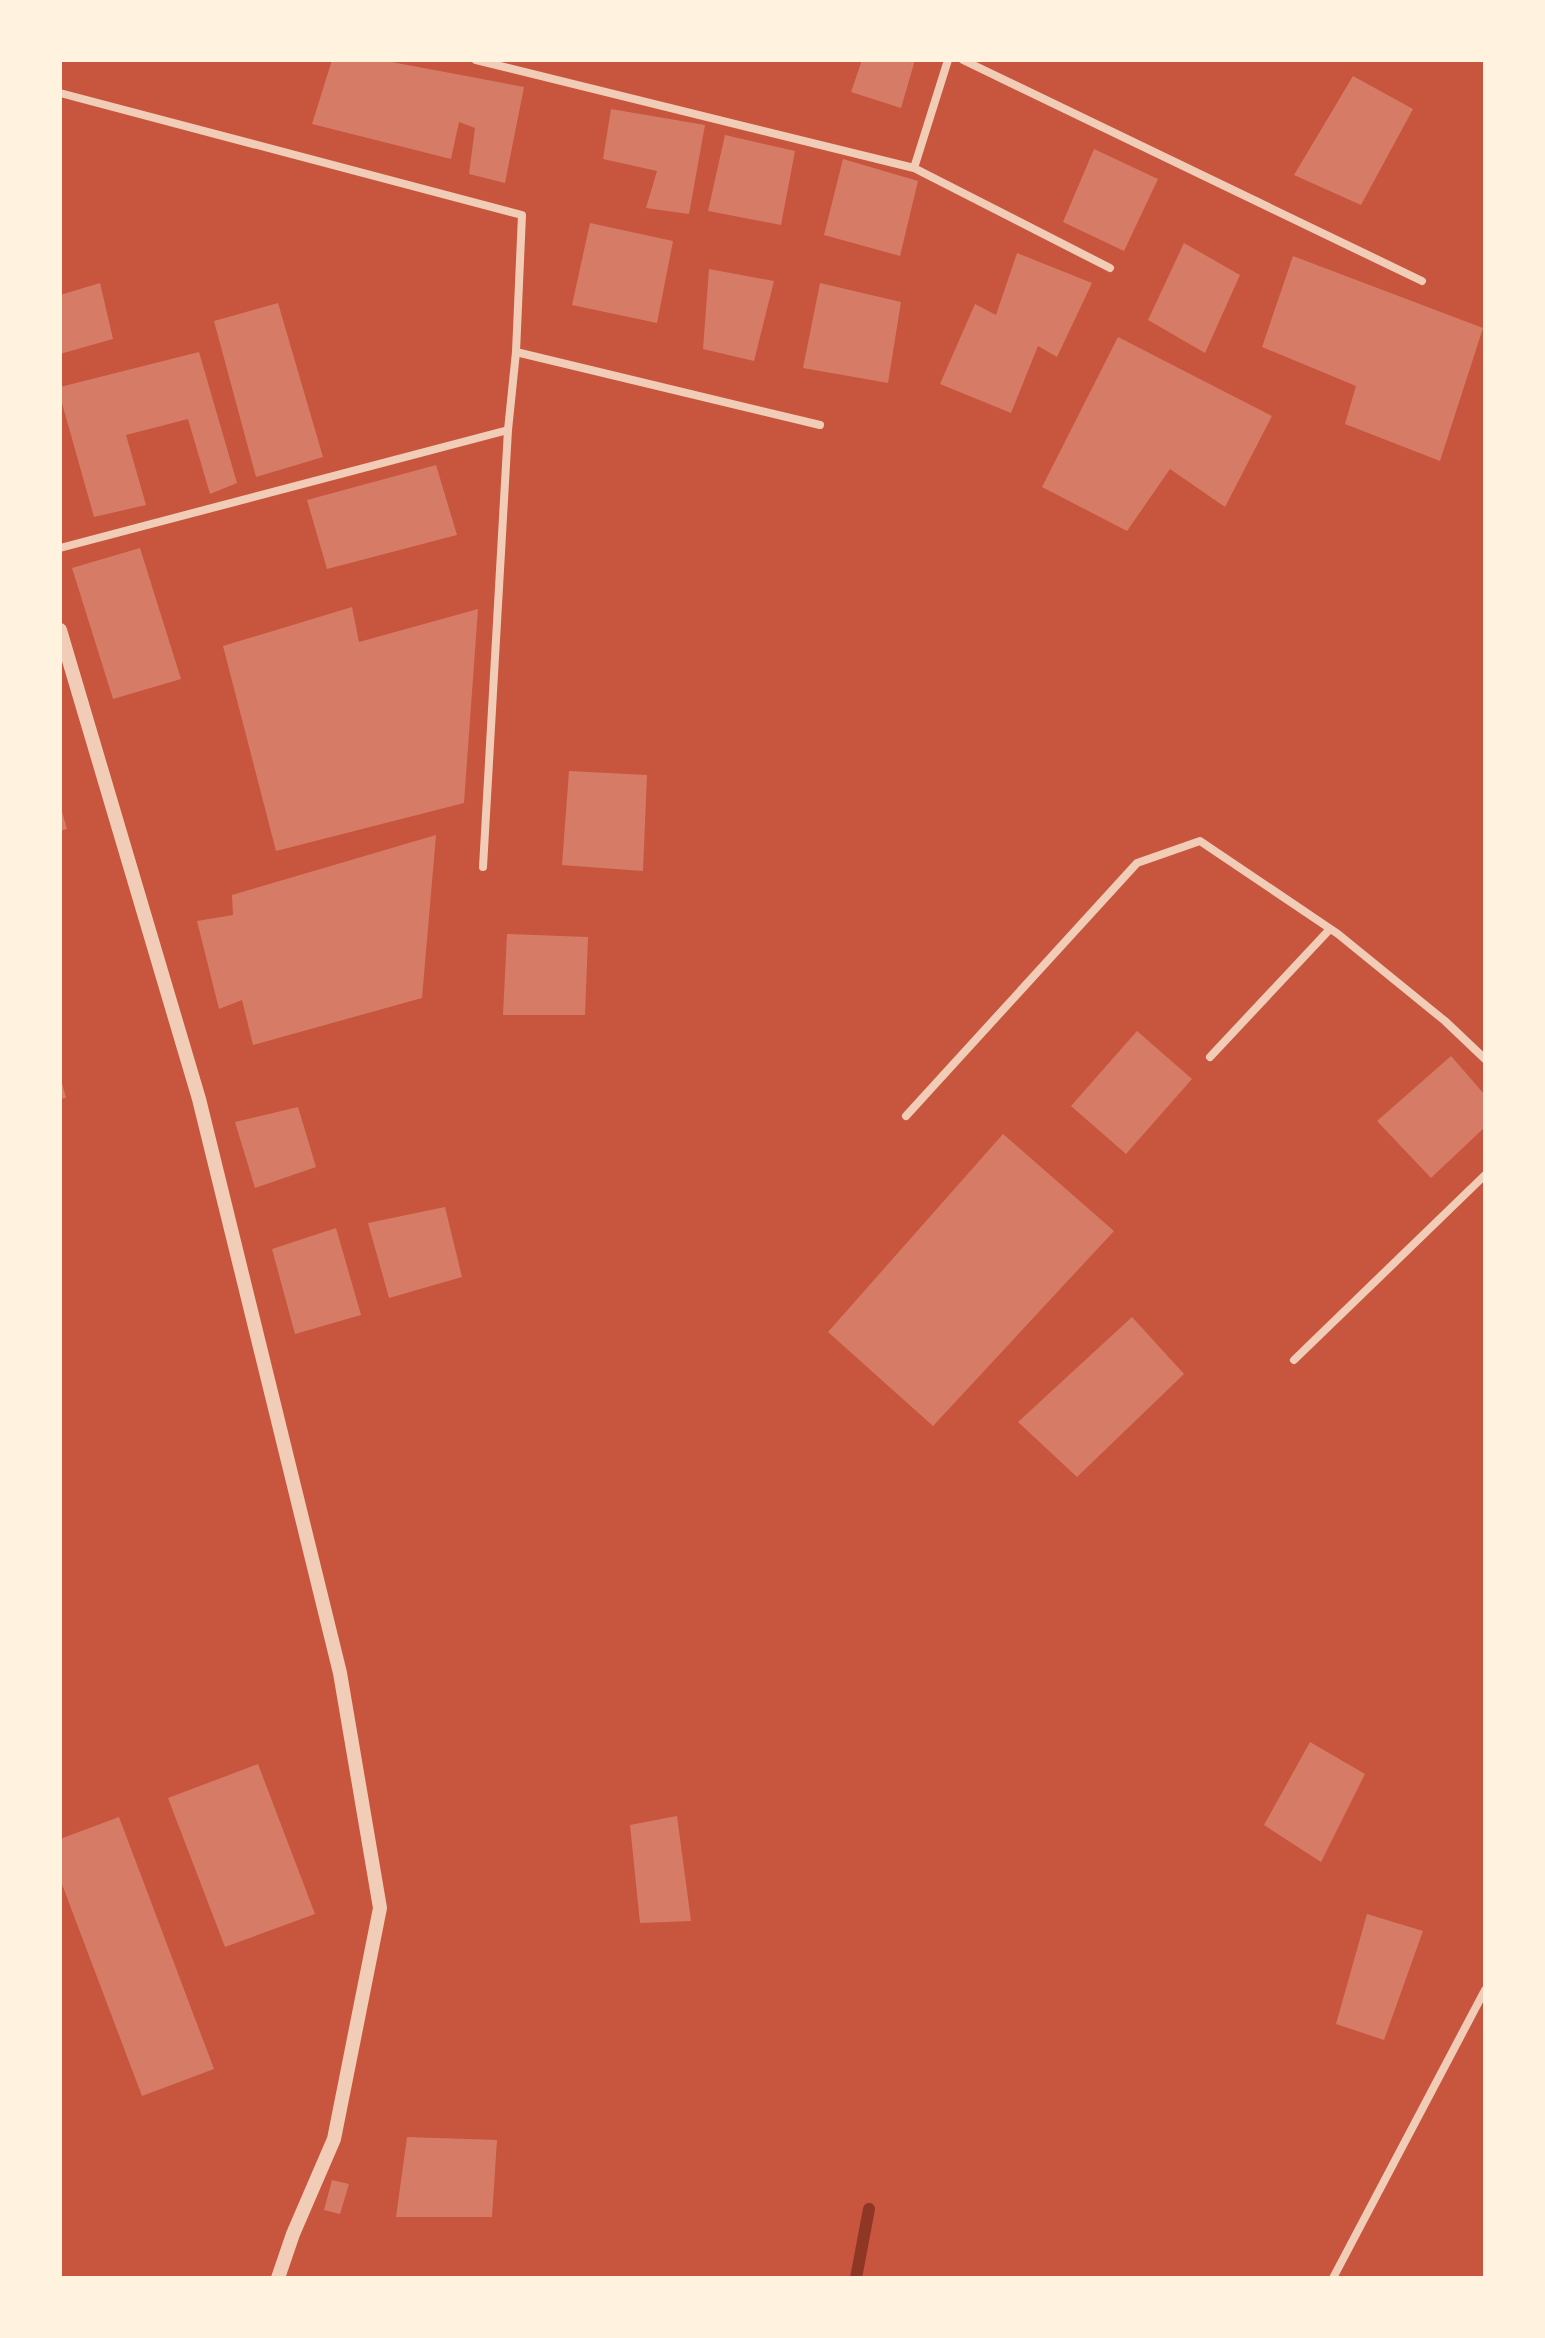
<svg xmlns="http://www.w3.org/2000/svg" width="1545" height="2338" viewBox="0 0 1545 2338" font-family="'PT Sans',sans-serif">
  <rect width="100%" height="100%" fill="#c8553d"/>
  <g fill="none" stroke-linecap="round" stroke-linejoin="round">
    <path stroke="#8f3625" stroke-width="12" d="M856 2278 869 2209"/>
  </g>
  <path fill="#d67c66" d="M332 60H381L524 87 505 183 469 174 475 128 459 122 451 159 312 124Z
    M862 60H915L901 108 851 92Z
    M1353 76 1413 109 1361 205 1294 175Z
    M611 109 705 125 689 214 646 208 657 171 603 159Z
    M725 135 795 151 781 225 708 211Z
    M1094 149 1158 179 1124 251 1063 222Z
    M843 159 918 181 900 256 824 235Z
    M590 223 673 241 657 323 572 305Z
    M1184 243 1240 275 1205 353 1148 320Z
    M1017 253 1092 283 1057 357 1038 346 1011 413 940 384 975 304 996 315Z
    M1293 256 1483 328 1440 461 1345 424 1356 386 1262 347Z
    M709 269 774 281 754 361 703 349Z
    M100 283 113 339 60 354V295Z
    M820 283 901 302 888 383 803 368Z
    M278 303 323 457 256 477 214 321Z
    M1118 337 1272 416 1225 507 1170 469 1127 531 1042 487Z
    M199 352 237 483 210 494 188 419 126 435 146 505 94 517 60 396V387Z
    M436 465 457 535 327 569 307 500Z
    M140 548 181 679 113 699 72 568Z
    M352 607 359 642 478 609 464 803 276 851 223 646Z
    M569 771 647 775 643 871 562 865Z
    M61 808 67 829 60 831V809Z
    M436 835 422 998 253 1045 242 1000 219 1009 197 921 233 915 232 895Z
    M507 934 588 937 585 1015H503Z
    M1137 1031 1192 1079 1126 1154 1071 1106Z
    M1451 1056 1485 1095V1127L1431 1178 1377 1121Z
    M61 1079 66 1098 60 1099V1080Z
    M298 1107 316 1167 255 1188 235 1122Z
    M1003 1134 1114 1231 933 1426 828 1332Z
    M445 1207 462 1277 389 1298 368 1223Z
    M336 1228 361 1315 295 1334 272 1249Z
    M1132 1317 1184 1374 1077 1477 1018 1422Z
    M1310 1742 1365 1774 1321 1862 1264 1825Z
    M258 1764 315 1914 225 1947 168 1798Z
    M677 1816 691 1921 640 1923 630 1825Z
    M119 1817 214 2069 142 2096 60 1879V1839Z
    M1367 1914 1423 1931 1384 2040 1336 2024Z
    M407 2137 497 2140 492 2217H396Z
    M332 2180 349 2184 340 2214 324 2210Z"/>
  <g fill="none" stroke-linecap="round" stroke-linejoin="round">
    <path stroke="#f1ccb7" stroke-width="8" d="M476 60 914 168 1110 268
      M963 60 1422 281
      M60 93 522 215 516 352 508 430 483 867
      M914 168 948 60
      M516 352 820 425
      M60 548 508 430
      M1210 1057 1330 929
      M906 1116 1137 863 1200 841 1338 934 1445 1021 1485 1059
      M1294 1360 1485 1175
      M1333 2278 1485 1990"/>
    <path stroke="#f1ccb7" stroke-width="14" d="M60 630 199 1099 340 1673 380 1908 334 2139 293 2234 278 2278"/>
  </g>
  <rect width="1545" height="2338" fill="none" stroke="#fff3e0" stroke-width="124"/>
</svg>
